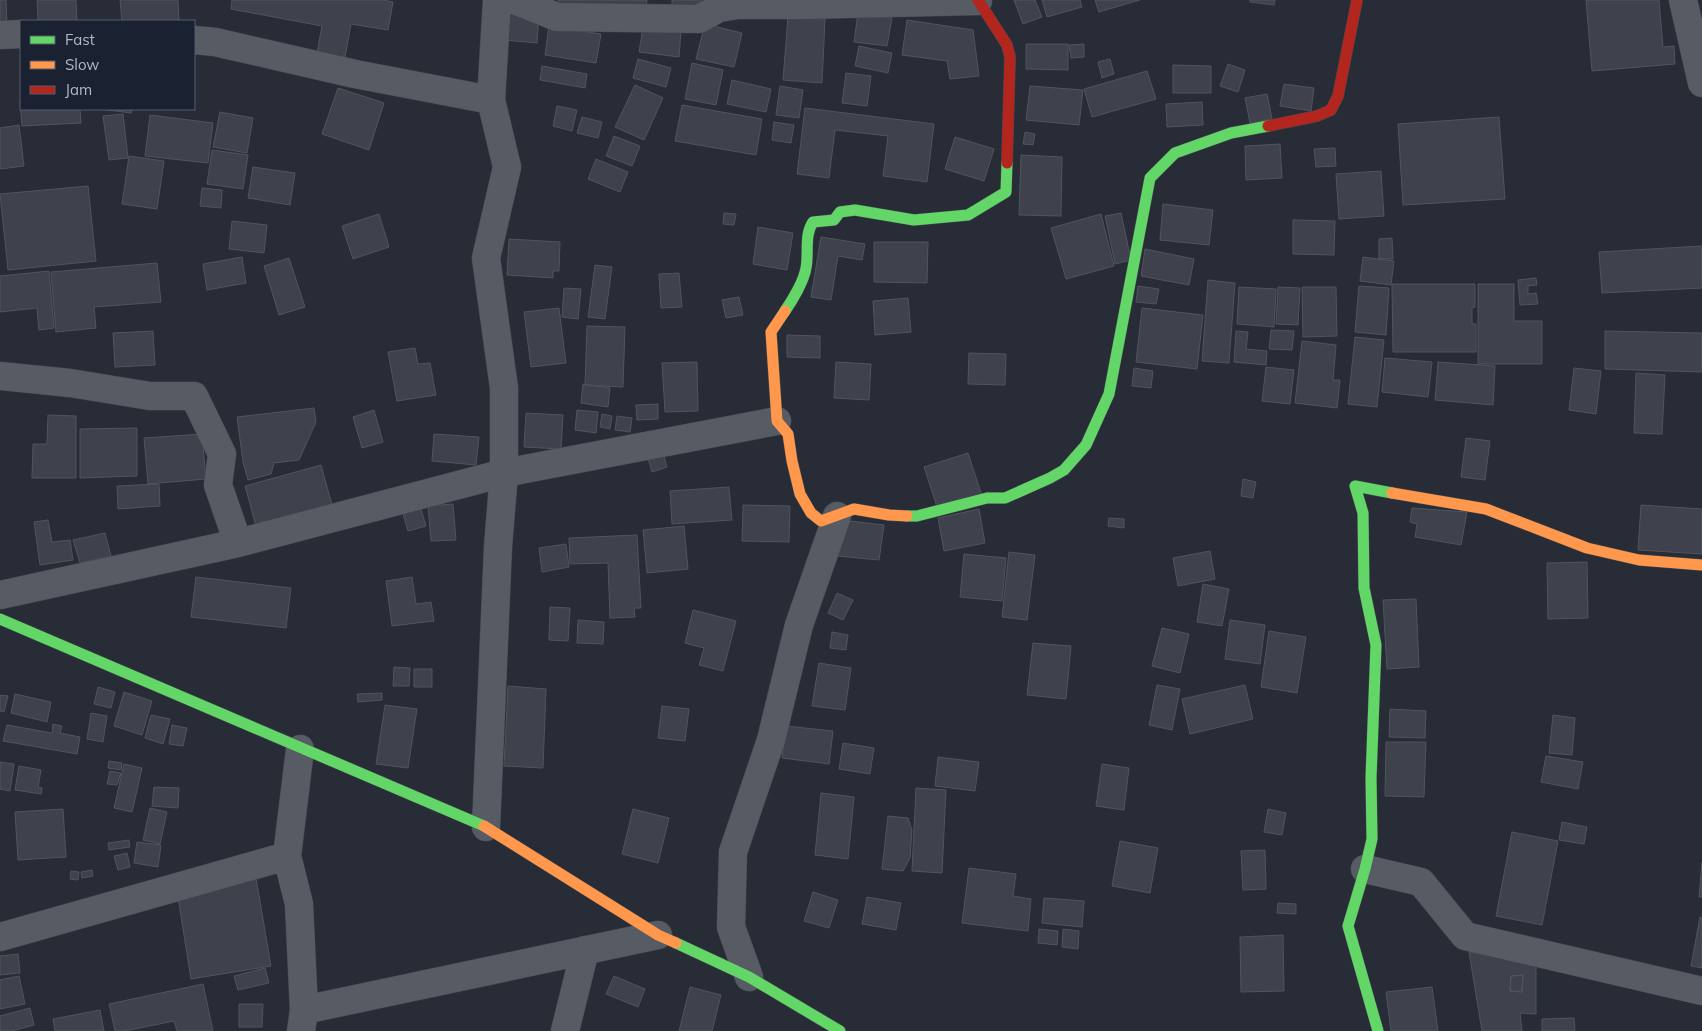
<svg xmlns="http://www.w3.org/2000/svg" width="1702" height="1031" viewBox="0 0 1702 1031" font-family="Mulish,sans-serif">
  <rect width="100%" height="100%" fill="#272c36"/>
  <path fill="#3f424c" stroke="#4f545e" fill-rule="evenodd" d="M0 0H6L7 25 0 26Z
    M37 0H76L77 21H38Z
    M120 0H178L179 21H122Z
    M232 0H383L393 2 388 30 351 24 344 63 316 58 322 26 231 9Z
    M558 0H647L645 16 557 7Z
    M672 0H701V2L672 13Z
    M1014 0H1035L1042 17 1023 24Z
    M1042 0H1080L1082 7 1047 17Z
    M1095 0H1140L1099 12Z
    M1250 0H1275L1274 5 1250 2Z
    M1586 0H1659L1663 47 1674 46 1675 64 1592 71Z
    M507 12 539 15 537 43 504 40Z
    M858 13 892 18 887 46 854 42Z
    M788 17 825 19 822 83 783 80Z
    M907 20 973 30 979 76 950 79 947 61 902 55Z
    M705 24 742 33 734 67 696 59Z
    M549 26 601 34 596 63 545 55Z
    M643 27 681 31 679 57 639 52Z
    M1026 44H1068V70L1026 69Z
    M1084 44V57L1071 58 1069 45Z
    M859 46 892 53 888 73 855 66Z
    M638 59 671 68 666 87 633 78Z
    M1110 59 1114 74 1102 78 1098 62Z
    M692 63 723 70 716 105 685 99Z
    M1228 64 1245 70 1238 92 1220 86Z
    M1173 65 1211 66V93H1173Z
    M542 66 587 74 585 88 540 80Z
    M1147 71 1156 99 1092 117 1084 89Z
    M846 73 871 76 867 106 842 103Z
    M732 80 771 89 766 112 727 104Z
    M1284 84 1314 88 1311 111 1280 106Z
    M635 85 663 98 644 140 615 127Z
    M780 86 803 90 799 118 776 115Z
    M1030 86 1083 90 1079 125 1026 120Z
    M338 88 384 103 369 150 322 134Z
    M1267 94 1272 119 1250 123 1245 98Z
    M20 102 21 109H80L81 123 22 126Z
    M1202 102 1203 125 1167 127 1166 104Z
    M682 105 762 119 756 155 675 141Z
    M557 106 577 110 572 131 553 126Z
    M805 108 934 124 927 182 883 176 888 136 835 130 829 178 797 174Z
    M100 109H132L131 113Z
    M220 112 253 118 247 153 213 147Z
    M123 114 128 158 109 160 103 116Z
    M150 115 213 123 208 163 145 156Z
    M582 117 602 122 598 138 577 133Z
    M1499 117 1505 199 1403 205 1398 124Z
    M774 122 794 125 791 143 772 140Z
    M19 125 24 166 0 169V128Z
    M1025 132 1035 134 1033 145 1023 144Z
    M614 136 640 146 632 166 606 156Z
    M955 137 994 149 984 181 945 169Z
    M1280 144 1282 178 1246 180 1245 146Z
    M1335 148 1336 166 1316 167 1314 149Z
    M212 150 248 155 243 189 207 184Z
    M1021 155 1062 157 1061 216 1019 215Z
    M129 156 164 161 157 209 122 204Z
    M596 159 628 172 620 192 588 179Z
    M253 167 295 173 290 205 248 198Z
    M1381 171 1384 216 1339 219 1336 174Z
    M88 186 96 261 8 270 0 194Z
    M202 188 222 190 221 208 200 206Z
    M1163 204 1213 210 1209 245 1160 240Z
    M724 213 736 214 734 225 723 224Z
    M1121 213 1131 260 1115 264 1105 216Z
    M379 214 389 247 353 259 342 226Z
    M1101 214 1114 266 1066 279 1051 228Z
    M1293 220 1335 221 1334 255 1293 254Z
    M232 221 267 225 264 253 229 249Z
    M758 227 793 233 787 270 753 264Z
    M821 237 865 244 862 260 838 256 831 300 811 297Z
    M1392 238 1393 259H1379V239Z
    M509 239 560 242 559 271H553V278L507 275Z
    M874 242H928L927 283 874 282Z
    M1702 246V288L1602 293 1599 252Z
    M1145 249 1194 259 1189 285 1141 276Z
    M242 257 246 283 207 290 203 264Z
    M1363 257 1394 261 1391 285 1360 281Z
    M289 258 305 307 279 315 264 266Z
    M157 263 161 302 94 307 96 328 56 332 51 272Z
    M595 265 612 267 605 319 588 317Z
    M49 271 54 328 39 330 37 308 0 312V276Z
    M679 273 682 307 661 308 659 274Z
    M1536 278 1537 285 1528 286V294L1536 293 1538 304 1520 305 1518 280Z
    M1208 280 1235 283 1229 363 1202 361Z
    M1392 284H1475V307L1472 308V324H1476V352H1393Z
    M1478 284H1514V321H1542V364H1478Z
    M1138 286 1159 289 1156 304 1136 302Z
    M1359 286 1389 288 1386 335 1355 332Z
    M1239 287 1276 289 1274 327 1237 324Z
    M1278 287 1300 288 1298 325 1276 324Z
    M1302 287H1336L1337 336 1303 337Z
    M564 288 581 289 578 319 562 317Z
    M739 297 743 315 726 318 722 300Z
    M908 298 911 332 875 335 873 301Z
    M559 308 566 363 531 367 524 312Z
    M1142 308 1203 315 1197 369 1136 362Z
    M587 326 625 327 623 387 585 385Z
    M1271 330 1294 331 1292 350 1269 349Z
    M153 331 155 365 115 367 113 333Z
    M1236 331 1248 332 1246 349 1267 351 1266 365 1234 362Z
    M1605 331 1702 333V372L1605 369Z
    M787 335 820 336V358L787 357Z
    M1355 337 1384 340 1377 407 1348 404Z
    M1302 341 1336 345 1333 380H1340L1337 408 1295 403Z
    M415 348 418 364 430 363 436 395 397 401 388 352Z
    M969 353 1006 354 1005 385 968 384Z
    M1385 358 1432 362 1428 397 1382 392Z
    M697 362 698 411 665 412 662 363Z
    M836 362 871 364 869 400 834 398Z
    M1438 362 1495 366 1493 405 1435 400Z
    M1266 367 1294 370 1290 404 1262 401Z
    M1134 368 1153 371 1151 388 1132 386Z
    M1574 368 1601 371 1596 414 1569 410Z
    M1636 373 1665 375 1662 434 1634 433Z
    M583 384 610 388 608 407 581 403Z
    M658 404V419L637 420 636 405Z
    M314 408 316 422 299 460 274 463 271 474 248 480 243 462 237 417Z
    M374 410 383 442 362 448 353 417Z
    M577 410 598 412 596 433 575 430Z
    M526 413 563 415 561 449 524 447Z
    M602 414 612 416 610 429 600 427Z
    M48 415 76 416V478H32L33 444H47Z
    M617 416 632 418 630 432 615 430Z
    M137 428V476L80 478V429Z
    M202 434 206 479 148 484 144 438Z
    M434 434 479 437 476 465 432 461Z
    M1466 438 1490 441 1485 480 1461 477Z
    M662 449 667 467 652 472 647 455Z
    M968 453 982 496 938 510 924 467Z
    M321 465 332 505 256 526 245 486Z
    M1243 479 1256 482 1253 498 1241 496Z
    M159 484 160 506 118 509 117 486Z
    M729 487 732 520 672 524 670 491Z
    M453 504 456 540 431 541 428 506Z
    M743 505 790 506 789 542 742 541Z
    M1641 505 1702 509V554L1638 550Z
    M1412 508 1467 512 1461 545 1415 537 1417 524 1410 522Z
    M421 509 426 526 408 531 403 514Z
    M979 509 985 543 944 551 938 518Z
    M1109 518 1124 519V528L1108 526Z
    M48 520 52 542 70 540 73 560 40 565 34 522Z
    M842 520 884 525 879 560 838 556Z
    M684 526 688 569 647 573 643 530Z
    M105 533 111 556 80 563 73 540Z
    M637 535 641 608H634L635 617 610 618 608 563 570 564 569 538Z
    M566 544 569 567 542 572 539 548Z
    M1210 551 1215 579 1178 586 1173 558Z
    M1009 552 1035 555 1027 620 1002 617Z
    M964 554 1006 558 1002 601 960 597Z
    M1587 562 1588 618 1548 619 1547 563Z
    M196 577 291 588 286 628 191 617Z
    M412 577 416 604 431 602 434 621 392 626 386 581Z
    M1203 584 1229 589 1222 626 1197 622Z
    M837 593 853 600 843 620 828 613Z
    M1416 599 1419 667 1387 669 1383 600Z
    M550 607 570 608 568 641 549 640Z
    M693 610 736 621 723 671 699 665 704 648 685 643Z
    M578 620 604 622 603 644 577 643Z
    M1230 620 1265 625 1260 664 1225 659Z
    M1162 628 1189 634 1180 673 1152 666Z
    M1269 631 1306 637 1297 693 1261 687Z
    M832 632 848 635 846 650 830 648Z
    M1033 643 1071 646 1066 699 1027 695Z
    M819 663 851 668 845 710 812 706Z
    M394 667 410 668 409 686H393Z
    M414 669H432V687H414Z
    M1157 685 1180 689 1172 730 1149 725Z
    M1245 685 1253 719 1190 734 1182 699Z
    M508 686 546 689 543 768 504 766Z
    M98 687 115 692 111 708 94 704Z
    M124 692 152 701 142 735 114 726Z
    M382 693V700L358 702 357 694Z
    M15 694 51 702 47 722 11 713Z
    M0 695 8 696 4 712 0 711Z
    M385 705 417 709 408 768 376 764Z
    M662 706 689 709 685 741 658 738Z
    M1390 709 1426 711 1425 738 1389 737Z
    M91 713 107 716 103 742 87 739Z
    M151 715 170 719 163 744 145 738Z
    M1553 715 1575 718 1572 755 1549 753Z
    M53 724 62 726 60 733 80 737 77 754 3 741 7 725 52 733Z
    M172 725 187 728 183 746 169 744Z
    M786 726 833 731 829 764 782 758Z
    M1386 742H1426L1424 797 1385 796Z
    M843 743 874 748 870 774 839 769Z
    M1546 756 1583 762 1578 789 1541 782Z
    M938 757 979 762 975 791 935 786Z
    M109 761 122 763 121 770 108 768Z
    M0 762 14 764 10 791 0 789Z
    M124 764 142 768 132 812 114 808Z
    M1102 764 1129 768 1124 810 1096 806Z
    M19 766 41 770 38 787 42 788 41 794 15 790Z
    M110 771 121 773 117 785 107 784Z
    M154 787 179 788 178 808 152 806Z
    M916 788 946 790 942 873 912 871Z
    M821 793 854 797 848 859 815 855Z
    M150 808 167 812 160 844 143 840Z
    M63 809 66 857 18 860 15 812Z
    M633 809 669 818 658 863 622 854Z
    M1268 809 1286 813 1282 835 1264 832Z
    M888 816 908 818 912 830 910 858 903 871 882 869Z
    M1562 822 1587 827 1584 844 1559 840Z
    M1512 832 1558 841 1542 925 1496 916Z
    M129 840 130 847 109 850 108 843Z
    M1120 841 1158 848 1150 893 1112 886Z
    M137 842 161 845 158 867 134 863Z
    M1265 850 1266 889 1243 890 1241 851Z
    M127 853 130 867 118 870 114 856Z
    M1702 862V897H1699Z
    M969 868 1016 874 1013 896 1031 899 1028 931 962 923Z
    M92 870 93 876 82 878 81 872Z
    M71 871 79 872 78 880 70 879Z
    M256 878 271 966 191 979 177 891Z
    M813 892 838 900 829 928 804 921Z
    M867 897 901 903 896 930 862 924Z
    M1044 898 1084 901 1082 927 1042 923Z
    M1278 903 1296 904V914L1277 913Z
    M1700 917 1702 918V968L1691 966Z
    M1039 929 1058 931 1057 945 1038 943Z
    M1063 929 1079 931 1078 949 1062 947Z
    M1283 935 1284 991 1241 992 1240 937Z
    M1469 952 1536 962V1014L1520 1013 1522 1031H1482ZM1523 975 1522 992 1510 991 1511 976Z
    M18 954 20 973 0 975V956Z
    M265 968 269 983 238 990 234 976Z
    M1523 975 1522 992 1510 991 1511 976Z
    M19 976 25 1004 0 1009V980Z
    M614 976 645 989 638 1007 606 994Z
    M203 984 213 1031H177L174 1021 125 1031H115L109 1004Z
    M690 987 721 995 712 1031H679Z
    M1432 987 1438 1031H1391L1386 992Z
    M239 1004H263L262 1027H239Z
    M30 1008 34 1025 12 1031H0V1016Z
    M100 1010 104 1031H55L53 1019Z
    M1574 1018 1575 1031H1542V1019Z"/>
  <g fill="none" stroke-linecap="round" stroke-linejoin="round">
    <g stroke="#43474f" stroke-width="29">
      <path id="street" d="M514 0 557 17 699 19 719 8 738 5H802L978 1
        M1683 0 1702 83
        M0 35 21 34
        M194 40 215 42 355 74 491 100
        M0 376 70 383 150 396H194L222 454 218 485 238 543
        M0 595 238 543 504 473 777 421
        M300 749 287 856 299 904 304 1010 301 1031
        M486 827 498 547 504 473V388L486 258 507 167 491 100 497 0
        M1365 869 1421 882 1465 936 1702 991
        M0 937 287 856
        M749 977 731 927 733 852 771 740 799 625 837 516
        M304 1010 658 935
        M565 1031 585 950"/>
    </g>
    <g stroke="#43474f" stroke-width="12">
      <path id="fast" d="M785 311C792 301 804 281 806 268 809 253 804 235 813 222L834 220 840 212 855 210 914 220 968 215 1006 192 1007 163
        M907 516H917L987 498H1005L1050 478 1064 470 1086 445 1109 394 1150 178 1175 153 1231 133 1268 126
        M0 619 484 826
        M676 943 749 977 840 1031
        M1378 1031 1348 926 1365 869 1372 839 1371 778 1376 645 1364 588 1363 513 1355 486 1392 493"/>
    </g>
    <g stroke="#43474f" stroke-width="12">
      <path id="slow" d="M785 311 771 332 777 421 788 434 792 461 800 494 811 513 821 521 854 509 889 515 907 516
        M1392 493 1486 509 1587 548 1639 560 1702 565
        M484 826 658 935 676 943"/>
    </g>
    <g stroke="#43474f" stroke-width="12">
      <path id="jam" d="M978 0 1007 45 1010 57 1007 163
        M1268 126 1317 116 1331 110 1338 96 1357 0"/>
    </g>
    <use href="#street" stroke="#575b64" stroke-width="28"/>
    <use href="#fast" stroke="#63d668" stroke-width="11"/>
    <use href="#slow" stroke="#ff974d" stroke-width="11"/>
    <use href="#jam" stroke="#b3261e" stroke-width="11"/>
  </g>
  <rect x="20" y="20" width="175" height="90" fill="#1a2131" stroke="#565d6d"/>
  <rect x="30" y="36" width="25" height="8" fill="#63d668" stroke="#565d6d"/>
  <text x="65" y="45" font-size="15" fill="#b0b7c8">Fast</text>
  <rect x="30" y="61" width="25" height="8" fill="#ff974d" stroke="#565d6d"/>
  <text x="65" y="70" font-size="15" fill="#b0b7c8">Slow</text>
  <rect x="30" y="86" width="25" height="8" fill="#b3261e" stroke="#565d6d"/>
  <text x="65" y="95" font-size="15" fill="#b0b7c8">Jam</text>
</svg>
